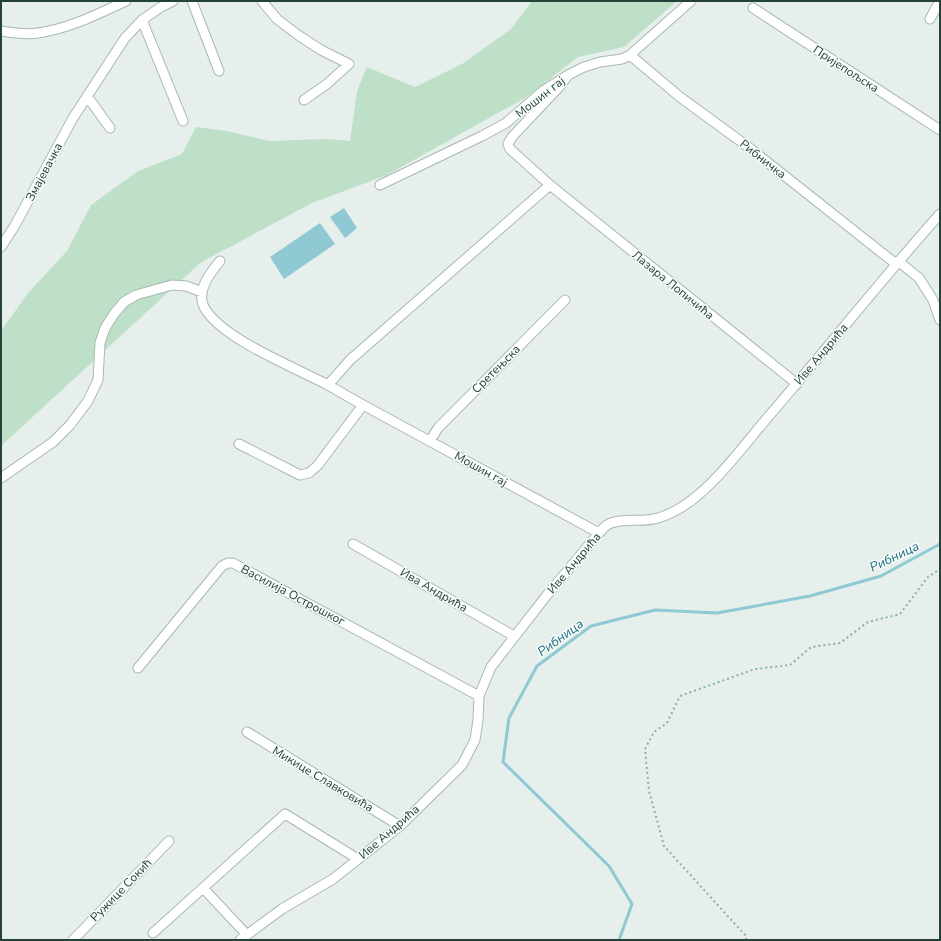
<svg xmlns="http://www.w3.org/2000/svg" width="941" height="941" viewBox="0 0 941 941" font-family="'Nunito Sans',sans-serif">
  <rect width="100%" height="100%" fill="#e6efeb"/>
  <path fill="#bfe0c8" d="M532 1H677L624 47 578 57 525 98 387 175 312 203 200 263 1 446V331L28 293 67 251 91 205 138 171 182 154 196 127 227 131 269 141 325 139 350 141 357 91 367 67 415 87 462 64 511 29Z"/>
  <path fill="#8ec9d4" d="M344 208 357 228 345 238 330 217Z
    M320 223 335 244 284 279 270 257Z"/>
  <g fill="none" stroke-linecap="round" stroke-linejoin="round">
    <path stroke="#8ec9d4" stroke-width="3" d="M619 940 632 904 609 866 503 762 509 718 537 666 591 626 655 610 717 613 810 596 881 576 940 544"/>
    <g stroke="#a8b8b2" stroke-width="11">
      <path id="minor" d="M192 1 219 71
        M262 1 277 19 298 35 321 50 349 64 327 84 304 100
        M753 8 940 130
        M930 19 940 1
        M142 20 183 121
        M1 31C13 33 26 35 38 33 68 29 98 14 126 1
        M630 55 680 97 747 146 896 264
        M568 75 560 86 512 137 508 144 510 149 550 185 797 384
        M87 96 110 128
        M380 185 482 136 506 123 543 91 568 75 584 67 600 62 622 59 630 55 691 1
        M1 247 14 227 73 118 125 38 142 20 161 7 173 1
        M220 261C210 273 196 291 204 307 220 338 296 368 328 385 340 392 352 399 365 406 443 448 521 491 599 533
        M898 261 919 278 933 300 940 320
        M328 385 350 360 550 185
        M430 441 438 428 565 300
        M239 444 300 475 309 473 318 465 363 405
        M1 478 53 442 70 425 88 401 98 380 100 343 105 328 114 314 124 302 136 295 172 285 186 286 202 292
        M353 544 514 636
        M138 668 222 566 228 563H233L479 696
        M247 732 400 826
        M203 888 247 935
        M153 933 285 814 358 859
        M73 940 169 841
        M240 940 282 909 333 879 400 826 462 765 475 740 478 720 479 696 491 667 547 595 599 533C601 531 604 527 607 525 620 517 643 523 658 518 672 514 686 505 697 496 723 474 746 443 768 417 826 350 881 280 940 214"/>
    </g>
    <path stroke="#86b3a5" stroke-width="2" stroke-dasharray="2 3" stroke-linecap="butt" d="M746 940V936L664 846 649 791 645 749 654 732 667 723 680 696 755 669 790 665 811 647 840 643 868 622 900 614 928 577 940 569"/>
    <use href="#minor" stroke="#fff" stroke-width="9"/>
  </g>
  <g text-anchor="middle" stroke-width="3" stroke-linejoin="round" paint-order="stroke">
    <g font-size="12" fill="#24423a" stroke="#f7fbf9">
      <text transform="translate(846 69) rotate(33)" y="4">Пријепољска</text>
      <text transform="translate(540 97) rotate(-38)" y="4">Мошин гај</text>
      <text transform="translate(763 159) rotate(38)" y="4">Рибничка</text>
      <text transform="translate(44 172) rotate(-62)" y="4">Змајевачка</text>
      <text transform="translate(673 285) rotate(39)" y="4">Лазара Лопичића</text>
      <text transform="translate(821 354) rotate(-50)" y="4">Иве Андрића</text>
      <text transform="translate(496 369) rotate(-45)" y="4">Сретењска</text>
      <text transform="translate(481 469) rotate(29)" y="4">Мошин гај</text>
      <text transform="translate(574 563) rotate(-50)" y="4">Иве Андрића</text>
      <text transform="translate(434 590) rotate(30)" y="4">Ива Андрића</text>
      <text transform="translate(293 595) rotate(28)" y="4">Василија Острошког</text>
      <text transform="translate(323 779) rotate(31)" y="4">Микице Славковића</text>
      <text transform="translate(389 832) rotate(-41)" y="4">Иве Андрића</text>
      <text transform="translate(121 890) rotate(-46)" y="4">Ружице Сокић</text>
    </g>
    <g font-size="13" font-style="italic" fill="#1c6f80" stroke="#f7fbf9">
      <text transform="translate(894 556) rotate(-26)" y="5">Рибница</text>
      <text transform="translate(560 637) rotate(-36)" y="5">Рибница</text>
    </g>
  </g>
  <rect width="941" height="941" fill="none" stroke="#24423a" stroke-width="4"/>
</svg>
